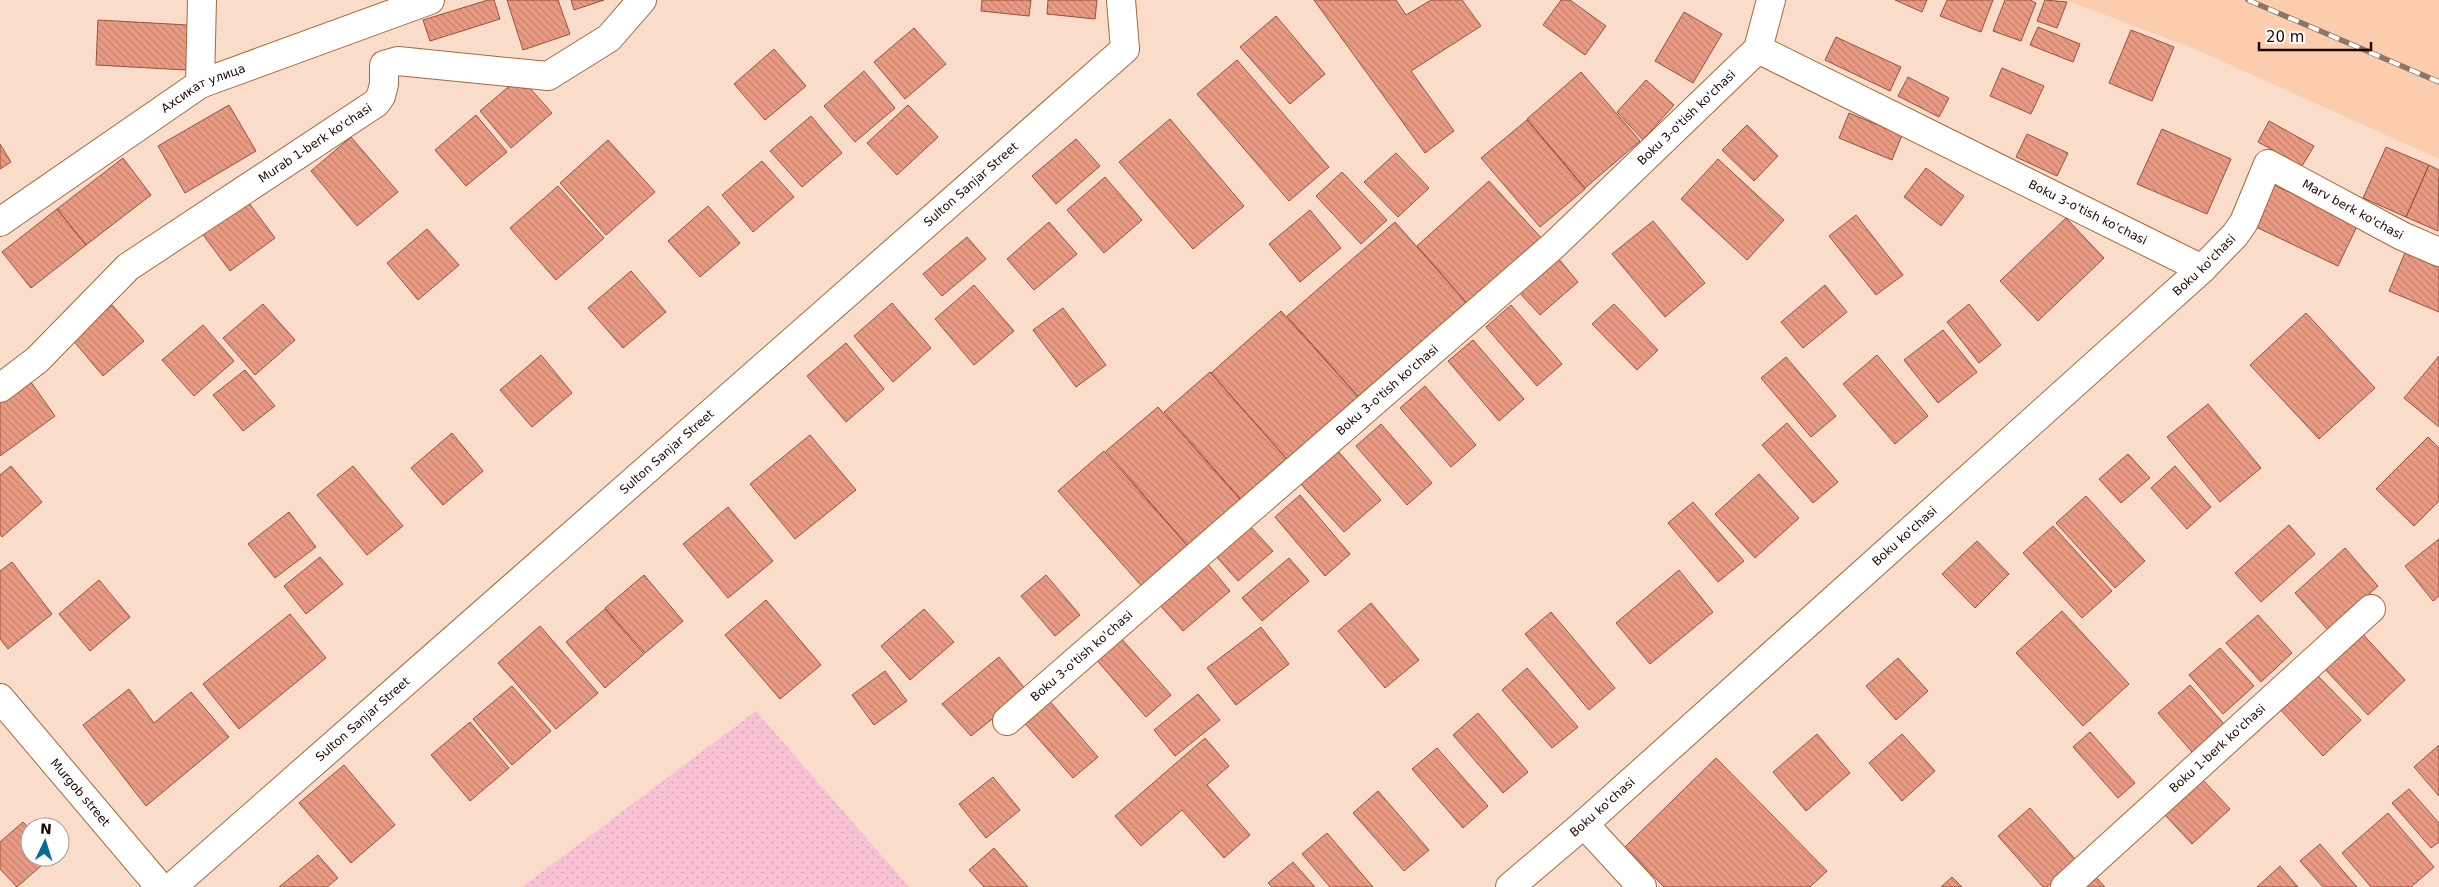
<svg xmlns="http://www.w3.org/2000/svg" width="2439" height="887" viewBox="0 0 2439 887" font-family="'DejaVu Sans',sans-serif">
  <defs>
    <pattern id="grass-dots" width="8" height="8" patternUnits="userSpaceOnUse" patternTransform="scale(1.25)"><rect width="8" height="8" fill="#f9c2d4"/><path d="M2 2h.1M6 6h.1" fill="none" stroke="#d5a5b4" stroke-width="1.8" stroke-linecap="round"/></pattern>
    <pattern id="building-back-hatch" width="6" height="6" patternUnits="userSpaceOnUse" patternTransform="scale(1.25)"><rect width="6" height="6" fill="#e99a83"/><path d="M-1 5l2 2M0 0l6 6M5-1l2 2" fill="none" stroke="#c7836f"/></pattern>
  </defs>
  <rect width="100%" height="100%" fill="#f9ddca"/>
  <path fill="#fbcdad" d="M2066 0H2439V159L2195 49Z"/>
  <path fill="url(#grass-dots)" d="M756 711 909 887H521H522Z"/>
  <path fill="url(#building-back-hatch)" stroke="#99513d" d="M488 0H494L500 19 430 41 423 20Z
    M507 0H558L570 34 523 50Z
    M571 0H604L574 10Z
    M982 0H1031L1029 16 981 11Z
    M1048 0H1097L1095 19 1047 14Z
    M1314 0H1396L1406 15 1431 0H1462L1481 26 1411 71 1454 131 1425 153Z
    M1561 0H1570L1606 26 1585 55 1543 25Z
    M1895 0H1927L1922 12Z
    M1947 0H1993L1981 32 1940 16Z
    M2005 0H2030L2036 3 2021 41 1993 31Z
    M2045 0 2067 2 2057 28 2037 21Z
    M1684 12 1722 34 1693 83 1655 61Z
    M1276 16 1325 74 1290 104 1240 47Z
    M98 20 188 25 186 70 96 65Z
    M2038 27 2080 44 2073 62 2030 45Z
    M914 28 946 64 905 99 874 62Z
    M2131 30 2174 47 2152 101 2109 83Z
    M1836 37 1901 67 1890 91 1825 60Z
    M774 49 806 86 765 120 734 84Z
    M1237 60 1329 167 1289 201 1197 94Z
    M2002 68 2044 86 2031 114 1990 96Z
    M864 71 895 108 855 142 824 106Z
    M1581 72 1640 141 1585 188 1527 119Z
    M520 77 552 113 511 148 480 111Z
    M1908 77 1949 98 1939 117 1898 96Z
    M1646 80 1674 105 1643 140 1617 112Z
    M229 105 256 151 185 193 158 146Z
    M908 105 938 137 897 175 867 143Z
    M1849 113 1902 135 1892 160 1839 138Z
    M476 115 507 152 466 186 435 150Z
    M811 116 842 153 802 187 770 151Z
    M1170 119 1244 206 1193 249 1119 162Z
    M1527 120 1585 189 1540 227 1481 158Z
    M2269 121 2314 146 2302 166 2258 142Z
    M1747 125 1778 156 1754 181 1722 150Z
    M2162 129 2231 159 2207 214 2137 184Z
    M2027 134 2068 153 2057 176 2016 157Z
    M351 137 398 192 357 226 311 171Z
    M1076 139 1100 166 1056 204 1032 176Z
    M608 140 655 192 606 235 560 183Z
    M0 144 11 162 0 169Z
    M2386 147 2429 165 2406 217 2363 198Z
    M1396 153 1429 188 1398 217 1364 182Z
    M123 158 151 195 86 245 57 209Z
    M1718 159 1784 220 1747 260 1681 199Z
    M762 161 794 197 753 232 722 195Z
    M2429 165 2439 170 2438 231 2406 217Z
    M1926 168 1964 196 1941 226 1904 197Z
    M1342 172 1387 220 1361 244 1316 196Z
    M1105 177 1142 220 1104 253 1067 210Z
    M1489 181 1544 241 1471 308 1417 246Z
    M2274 185 2358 224 2338 266 2254 226Z
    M558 186 604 238 556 280 510 228Z
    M246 199 275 238 230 271 201 232Z
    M708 206 740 243 700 277 668 241Z
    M57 209 86 245 31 288 2 252Z
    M1310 210 1341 248 1300 282 1269 244Z
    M1856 215 1903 275 1876 295 1829 236Z
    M2066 218 2104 258 2038 321 2000 281Z
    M1653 221 1705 283 1665 317 1612 254Z
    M1049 222 1077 254 1034 290 1007 259Z
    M1395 222 1471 308 1363 402 1287 316Z
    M427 229 459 265 418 300 387 263Z
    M967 237 986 259 942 296 923 274Z
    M2407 248 2439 262V312L2389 291Z
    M1558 258 1578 282 1540 315 1519 292Z
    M631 271 666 312 623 348 588 308Z
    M974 285 1014 331 974 365 935 319Z
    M1825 285 1847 312 1803 348 1781 322Z
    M892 303 931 348 893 382 854 336Z
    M263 304 295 340 255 375 223 338Z
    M1614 304 1658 350 1637 370 1592 324Z
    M1969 304 2001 345 1979 363 1947 322Z
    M112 305 144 341 103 376 72 339Z
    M1511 305 1562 364 1537 386 1486 327Z
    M1063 308 1106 365 1076 387 1033 330Z
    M1281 311 1363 402 1292 465 1211 373Z
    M2306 313 2375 388 2319 439 2250 365Z
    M203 325 234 361 194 396 162 360Z
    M1943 330 1977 372 1938 403 1904 360Z
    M1473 340 1524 399 1499 421 1448 361Z
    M846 343 884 389 846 422 807 376Z
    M541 355 572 393 532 427 500 390Z
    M1877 355 1928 416 1895 444 1843 384Z
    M2439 356V427L2404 398Z
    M1786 357 1836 416 1811 437 1761 378Z
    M245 370 275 406 243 431 213 395Z
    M1210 372 1292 465 1246 505 1164 412Z
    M28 378 55 416 0 456V398Z
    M1425 386 1476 445 1451 467 1400 408Z
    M2208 404 2261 468 2220 502 2167 437Z
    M1158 407 1246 506 1192 551 1106 451Z
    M1787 423 1838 482 1813 503 1762 445Z
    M1381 424 1432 483 1407 505 1356 446Z
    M452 433 483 471 443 505 411 468Z
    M810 435 856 490 795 539 750 484Z
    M2428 437 2439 448V501L2414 526 2376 489Z
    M1337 450 1381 500 1344 532 1300 483Z
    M1104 451 1192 551 1146 591 1058 491Z
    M2128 454 2150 478 2121 503 2099 479Z
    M11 466 42 502 2 537 0 534V475Z
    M353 466 403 526 367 555 317 495Z
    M2175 466 2211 507 2187 529 2151 488Z
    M1759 474 1799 518 1755 558 1715 514Z
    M1300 495 1350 554 1325 576 1275 517Z
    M2086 496 2145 561 2115 588 2056 523Z
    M1693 502 1744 561 1718 582 1668 523Z
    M728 507 773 561 728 598 683 544Z
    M289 512 316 547 275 578 248 544Z
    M1249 525 1273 551 1238 581 1215 555Z
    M2289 525 2315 554 2261 602 2235 573Z
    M2053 526 2112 591 2082 618 2023 553Z
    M2439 539V596L2433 601 2405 566Z
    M1977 541 2009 574 1975 608 1942 574Z
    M2345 548 2378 586 2328 630 2295 593Z
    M320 557 343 584 306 614 284 586Z
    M1289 558 1309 581 1262 621 1242 598Z
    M12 562 52 614 8 649 0 639V571Z
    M1206 562 1230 591 1183 631 1158 603Z
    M1679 570 1713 612 1650 664 1616 623Z
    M644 575 683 621 645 653 605 608Z
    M1046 575 1080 615 1055 636 1021 596Z
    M99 580 130 617 90 651 59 614Z
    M766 600 821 665 780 699 725 635Z
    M1371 603 1419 660 1385 688 1338 631Z
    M605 609 644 654 605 688 566 642Z
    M924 609 954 642 910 680 881 646Z
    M2062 611 2129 684 2083 726 2016 653Z
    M1551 612 1615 688 1589 710 1525 634Z
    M290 614 326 658 239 729 203 684Z
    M2258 615 2292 653 2261 682 2226 643Z
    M540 626 598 693 556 729 498 663Z
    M1261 627 1289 664 1236 705 1207 668Z
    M2359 630 2405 680 2368 715 2322 666Z
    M1120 637 1171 695 1146 717 1095 658Z
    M2220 648 2254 686 2223 714 2189 675Z
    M999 657 1027 691 971 736 942 704Z
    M1898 658 1928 691 1896 720 1866 686Z
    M1527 668 1578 727 1552 748 1502 690Z
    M885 671 907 701 874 725 852 695Z
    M2314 672 2361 720 2323 756 2277 706Z
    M2190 685 2224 724 2192 752 2158 713Z
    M512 686 551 731 512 765 473 719Z
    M129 689 154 723 191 692 229 737 146 806 83 725Z
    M1198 694 1220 720 1175 756 1154 730Z
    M1047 698 1098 757 1073 778 1022 720Z
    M1478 713 1528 772 1503 793 1453 735Z
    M470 722 509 768 470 801 431 755Z
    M2090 732 2135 783 2118 798 2073 747Z
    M1817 734 1850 773 1806 811 1773 772Z
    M1902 734 1935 771 1902 801 1869 763Z
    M1205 738 1229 766 1207 785 1250 835 1224 858 1182 810 1141 846 1115 816Z
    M2439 745V796L2414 767Z
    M1437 748 1488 806 1463 828 1412 769Z
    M1716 758 1827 871 1810 887H1664L1625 847Z
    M344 765 395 825 351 863 299 803Z
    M993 777 1020 810 986 838 959 804Z
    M2203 780 2230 809 2192 844 2165 815Z
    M2409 789 2439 823V842L2431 848 2392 803Z
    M1378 791 1429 850 1404 871 1353 813Z
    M2030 808 2076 860 2047 887H2043L1998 836Z
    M2388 813 2434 867 2411 887H2371L2342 853Z
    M23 822 30 829V857H51L17 887 0 869V842Z
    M1327 833 1373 887H1330L1302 854Z
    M2320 844 2357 887H2323L2300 861Z
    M994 848 1028 887H984L969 870Z
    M318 855 338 878 327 887H279Z
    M1293 862 1315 887H1272L1268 883Z
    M2280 866 2298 887H2257Z
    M1952 877 1962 887H1941Z
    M2096 877 2105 887H2085Z"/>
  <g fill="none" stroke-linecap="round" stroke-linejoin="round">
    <g stroke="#a66939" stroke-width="30">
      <g id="minor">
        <path id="s1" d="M1758 49 2202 269"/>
        <path d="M200 84 202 0"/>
        <path id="s2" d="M0 222 200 84 430 0"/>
        <path id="s3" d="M0 388 37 360 128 267 376 103 381 96 384 84V65L398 61 548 76 609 38 642 0"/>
        <path id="s4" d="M0 698 160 887"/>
        <path id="s5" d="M1007 721 1553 246 1758 49 1771 0"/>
        <path d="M1584 824 1642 887"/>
        <path id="s6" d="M172 887 1125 49 1121 0"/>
        <path id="s7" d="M1510 887 1584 824 2202 269 2235 235 2244 222 2268 164 2402 236 2439 252"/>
        <path id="s8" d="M2065 887 2371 609"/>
      </g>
    </g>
    <use href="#minor" stroke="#fff" stroke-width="28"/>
    <g stroke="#8f7568" stroke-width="5.5">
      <path id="rail" d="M2248 0 2439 82"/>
    </g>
    <use href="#rail" stroke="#fff" stroke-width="4" stroke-dasharray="11" stroke-linecap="butt"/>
  </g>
  <g text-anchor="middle" stroke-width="4" stroke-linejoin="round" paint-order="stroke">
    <g font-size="12" fill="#1e0700" stroke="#fff">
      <text dy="4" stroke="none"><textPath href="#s2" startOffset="244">Ахсикат улица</textPath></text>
      <text dy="4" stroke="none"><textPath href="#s5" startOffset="909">Boku 3-o'tish ko'chasi</textPath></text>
      <text dy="4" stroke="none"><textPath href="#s3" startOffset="401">Murab 1-berk ko'chasi</textPath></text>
      <text dy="4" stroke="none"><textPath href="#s6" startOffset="1064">Sulton Sanjar Street</textPath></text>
      <text dy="4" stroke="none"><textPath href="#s7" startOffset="1150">Marv berk ko'chasi</textPath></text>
      <text dy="4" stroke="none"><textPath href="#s1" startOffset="368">Boku 3-o'tish ko'chasi</textPath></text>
      <text dy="4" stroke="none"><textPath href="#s7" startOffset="932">Boku ko'chasi</textPath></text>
      <text dy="4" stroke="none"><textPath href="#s5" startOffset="504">Boku 3-o'tish ko'chasi</textPath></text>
      <text dy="4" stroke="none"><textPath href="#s6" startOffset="659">Sulton Sanjar Street</textPath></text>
      <text dy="4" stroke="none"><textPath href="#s7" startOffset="528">Boku ko'chasi</textPath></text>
      <text dy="4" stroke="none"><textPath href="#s5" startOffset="99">Boku 3-o'tish ko'chasi</textPath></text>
      <text dy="4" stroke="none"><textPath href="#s6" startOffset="254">Sulton Sanjar Street</textPath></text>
      <text dy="4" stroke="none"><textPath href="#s8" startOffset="206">Boku 1-berk ko'chasi</textPath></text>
      <text dy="4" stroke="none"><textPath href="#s4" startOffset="124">Murgob street</textPath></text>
      <text dy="4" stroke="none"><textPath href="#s7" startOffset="122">Boku ko'chasi</textPath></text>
    </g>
  </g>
  <g transform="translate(45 842) rotate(4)"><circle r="24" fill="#ffffff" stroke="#a59c99"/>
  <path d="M0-4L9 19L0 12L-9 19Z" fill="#056c9a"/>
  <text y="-8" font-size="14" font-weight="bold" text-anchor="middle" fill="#1e0700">N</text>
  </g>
  <path d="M2259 42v8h112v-8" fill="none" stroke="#1e0700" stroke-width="2.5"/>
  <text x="2266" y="42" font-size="15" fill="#1e0700" stroke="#ffffff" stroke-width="4" paint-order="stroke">20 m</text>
</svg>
